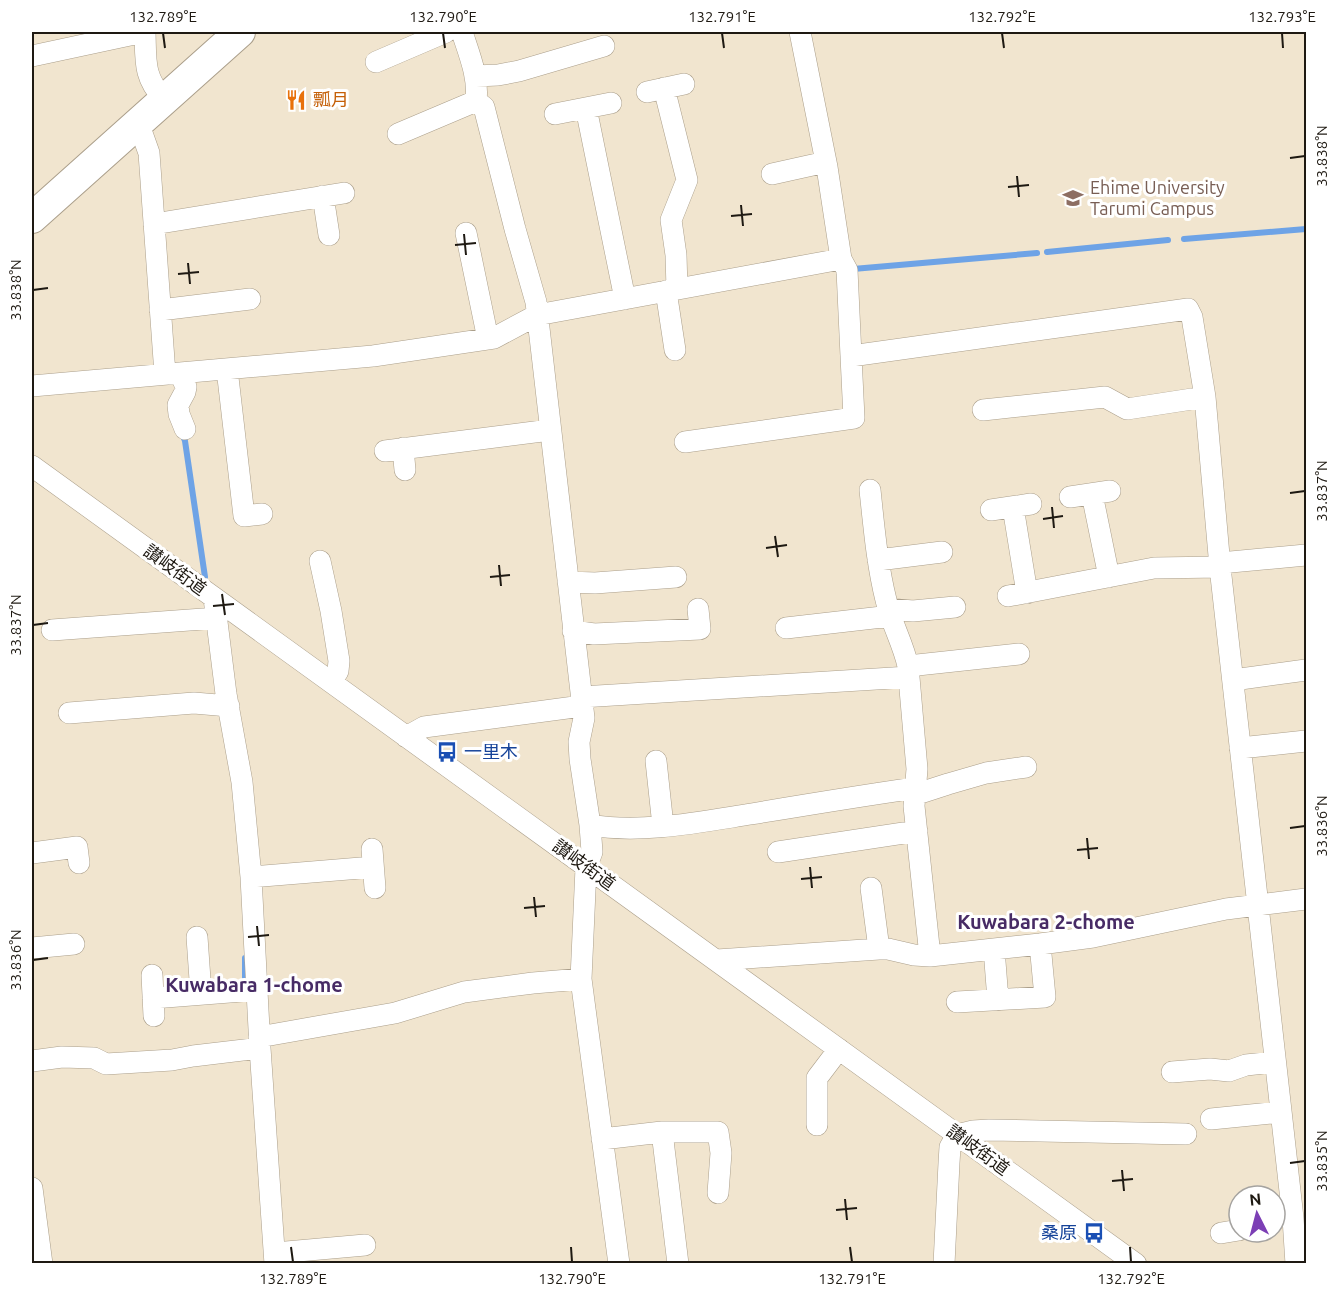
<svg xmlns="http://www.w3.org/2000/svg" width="1338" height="1295" viewBox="0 0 1338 1295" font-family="Ubuntu,'Noto Sans JP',sans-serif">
  <rect width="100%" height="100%" fill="#f1e5cf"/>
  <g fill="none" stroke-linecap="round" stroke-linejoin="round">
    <path stroke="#6ea3e6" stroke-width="6" d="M1184 239 1306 229
      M1047 252 1168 240
      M853 269 1037 253
      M182 433 185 441 205 577
      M245 958V979"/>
    <g stroke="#ab9f8b" stroke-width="22">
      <path id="street" d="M145 32C146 60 143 77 164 99
        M462 32C469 54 479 77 476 101L484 107 515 229 536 302 584 718 579 742 580 759 590 825 592 852 586 868 581 979 619 1264
        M800 32 827 167 841 259 847 270 851 356 1188 309 1192 317 1205 397 1220 567 1293 1218 1296 1264
        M32 56 144 32
        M376 62 446 32
        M476 76 498 75 519 71 604 46
        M664 88 687 180 671 220 676 255 677 289
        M647 92 684 84
        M586 108 625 299
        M555 114 611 103
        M136 125 143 136 149 153 165 374
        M398 134 476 101
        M772 174 826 162
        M323 196 329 235
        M154 224 344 193
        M466 233 488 339
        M666 291 675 350
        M160 310 250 299
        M227 369 244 516 262 514
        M180 373 186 387 185 392 178 405 179 414 185 429
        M32 386 373 356 494 338 537 315 841 259
        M983 410 1105 397 1127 409 1205 397
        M685 442 854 418 851 356
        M403 448 405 470
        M385 451 550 430
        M32 466 1136 1264
        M870 490C874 527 877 564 886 600 891 623 903 643 908 666L917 769 914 806 930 956
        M1092 494 1109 577
        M1070 497 1110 491
        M1013 507 1027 593
        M991 510 1031 504
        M878 560 942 552
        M320 561 331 611 339 661 338 671 331 682
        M1220 563 1306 555
        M568 582 595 583 676 577
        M1008 596 1154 568 1220 567
        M214 598 226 694 242 782 251 877 260 1048 275 1264
        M889 609 913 611 955 607
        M786 628 891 616
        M52 630 217 618
        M573 631 594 634 700 629 698 609
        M908 666 1019 654
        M1233 680 1306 670
        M581 697 909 677
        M69 713 194 703 229 706
        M406 737 424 727 582 706
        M1240 748 1306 741
        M656 761 663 826
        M914 795 948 784 986 773 1026 767
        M590 825C641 834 700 822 751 814 805 805 860 796 915 788
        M372 849 375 888
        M778 852 917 831
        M32 853 77 847 79 863
        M251 877 373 867
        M871 888 879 949
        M197 937 201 994
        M32 948 74 944
        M994 949 998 1000
        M717 960 879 949H888L914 955 930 956 1040 944 1093 937 1226 909 1306 899
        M152 975 154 1016
        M153 998 257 990
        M957 1002 1045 997 1040 944
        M259 1037 395 1013 464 992 533 983 581 979
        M32 1061 62 1057 94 1058 106 1064 172 1060 193 1056 260 1048
        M1172 1072 1210 1069 1229 1071 1246 1065 1275 1062
        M1211 1119 1281 1112
        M817 1125V1078L839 1049
        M662 1132 678 1264
        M602 1139 662 1132H718L721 1153 718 1193
        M32 1188 42 1264
        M1221 1233 1239 1230
        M275 1253 365 1245
        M944 1264 949 1163 950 1147 957 1135 973 1131 989 1130 1186 1134"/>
    </g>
    <g stroke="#ab9f8b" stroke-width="32">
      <path id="secondary" d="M32 218 240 32"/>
    </g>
    <use href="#street" stroke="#fff" stroke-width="21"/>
    <use href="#secondary" stroke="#fff" stroke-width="30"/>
  </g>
  <path fill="none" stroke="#1e1912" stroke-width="2" d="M163 33 165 48M443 33 445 48M722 33 724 48M1002 33 1004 48M1282 33 1283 48M1290 158 1305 156M1017 176 1019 197M1008 187 1029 185M741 205 743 226M731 216 752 214M464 234 466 255M455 245 476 243M188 263 190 284M178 274 199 272M33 290 48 288M1290 493 1305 491M1052 507 1054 528M1043 519 1063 516M775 536 778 557M766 548 787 545M499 565 501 586M490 577 510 575M222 594 225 615M213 606 234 604M33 625 48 623M1290 828 1305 826M1087 838 1089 859M1077 850 1098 848M810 867 812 888M801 879 822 877M534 897 536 917M524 908 545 906M257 926 259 946M248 937 269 935M33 960 48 958M1290 1163 1305 1161M1122 1170 1124 1191M1112 1181 1133 1179M845 1199 847 1220M836 1210 857 1208M291 1247 293 1262M571 1247 572 1262M850 1247 852 1262M1130 1247 1131 1262"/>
  <defs>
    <g id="restaurant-bare" transform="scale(1.62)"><path d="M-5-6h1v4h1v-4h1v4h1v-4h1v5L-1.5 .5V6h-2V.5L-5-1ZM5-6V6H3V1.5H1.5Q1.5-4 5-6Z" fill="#e8710a" stroke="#fff" stroke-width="2.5" paint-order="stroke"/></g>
    <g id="university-bare" transform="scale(1.62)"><path d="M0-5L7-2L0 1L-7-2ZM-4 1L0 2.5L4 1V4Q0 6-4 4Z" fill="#8d6e63" stroke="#fff" stroke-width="2.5" paint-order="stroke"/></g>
    <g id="bus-bare" transform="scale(1.62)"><path d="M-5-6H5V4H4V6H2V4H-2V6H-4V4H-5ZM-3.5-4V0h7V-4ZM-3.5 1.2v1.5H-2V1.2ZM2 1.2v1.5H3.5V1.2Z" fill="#1a4fb4" stroke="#fff" stroke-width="2.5" paint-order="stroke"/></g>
  </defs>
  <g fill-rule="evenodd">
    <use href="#restaurant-bare" x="296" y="100"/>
    <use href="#university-bare" x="1073" y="198"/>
    <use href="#bus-bare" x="447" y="752"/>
    <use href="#bus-bare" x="1094" y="1233"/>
  </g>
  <g text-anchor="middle" stroke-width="6" stroke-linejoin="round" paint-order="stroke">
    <g font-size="18" fill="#c56008" stroke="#fff" text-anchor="start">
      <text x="313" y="106">瓢月</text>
    </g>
    <g font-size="18" fill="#785e54" stroke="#fff" text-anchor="start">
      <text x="1090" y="194">Ehime University<tspan x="1090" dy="21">Tarumi Campus</tspan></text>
    </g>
    <g font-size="18" fill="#1e1912" stroke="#fff">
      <text transform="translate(175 570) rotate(36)" y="6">讃岐街道</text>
      <text transform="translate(584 865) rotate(36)" y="6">讃岐街道</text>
      <text transform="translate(978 1150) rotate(36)" y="6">讃岐街道</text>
    </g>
    <g font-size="18" fill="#164399" stroke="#fff" text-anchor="start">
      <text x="464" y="758">一里木</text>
      <text x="1077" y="1239" text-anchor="end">桑原</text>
    </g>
    <g font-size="20" font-weight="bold" fill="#472b65" stroke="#fff">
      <text x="1046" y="929">Kuwabara 2-chome</text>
      <text x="254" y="992">Kuwabara 1-chome</text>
    </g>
  </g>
  <rect width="1338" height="1295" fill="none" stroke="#ffffff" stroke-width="66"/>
  <g transform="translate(1257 1214) rotate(354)"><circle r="28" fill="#ffffff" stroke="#a5a3a0" stroke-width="1.5"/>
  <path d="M0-4.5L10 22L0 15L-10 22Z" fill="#7c3fb5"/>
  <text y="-9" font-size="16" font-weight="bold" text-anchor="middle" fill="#1e1912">N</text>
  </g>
  <rect x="33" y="33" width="1272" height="1229" fill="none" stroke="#1e1912" stroke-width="2"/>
  <g font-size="15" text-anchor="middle" fill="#1e1912">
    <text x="163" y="22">132.789°E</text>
    <text x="443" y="22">132.790°E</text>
    <text x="722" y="22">132.791°E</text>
    <text x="1002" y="22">132.792°E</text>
    <text x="1282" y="22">132.793°E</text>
    <text transform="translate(1322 156) rotate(-90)" y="5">33.838°N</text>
    <text transform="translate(16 290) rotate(-90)" y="5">33.838°N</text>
    <text transform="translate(1322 491) rotate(-90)" y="5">33.837°N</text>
    <text transform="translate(16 625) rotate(-90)" y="5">33.837°N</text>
    <text transform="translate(1322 826) rotate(-90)" y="5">33.836°N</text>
    <text transform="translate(16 960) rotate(-90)" y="5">33.836°N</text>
    <text transform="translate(1322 1161) rotate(-90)" y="5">33.835°N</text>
    <text x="293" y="1284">132.789°E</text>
    <text x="572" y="1284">132.790°E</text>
    <text x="852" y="1284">132.791°E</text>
    <text x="1131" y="1284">132.792°E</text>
  </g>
</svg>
